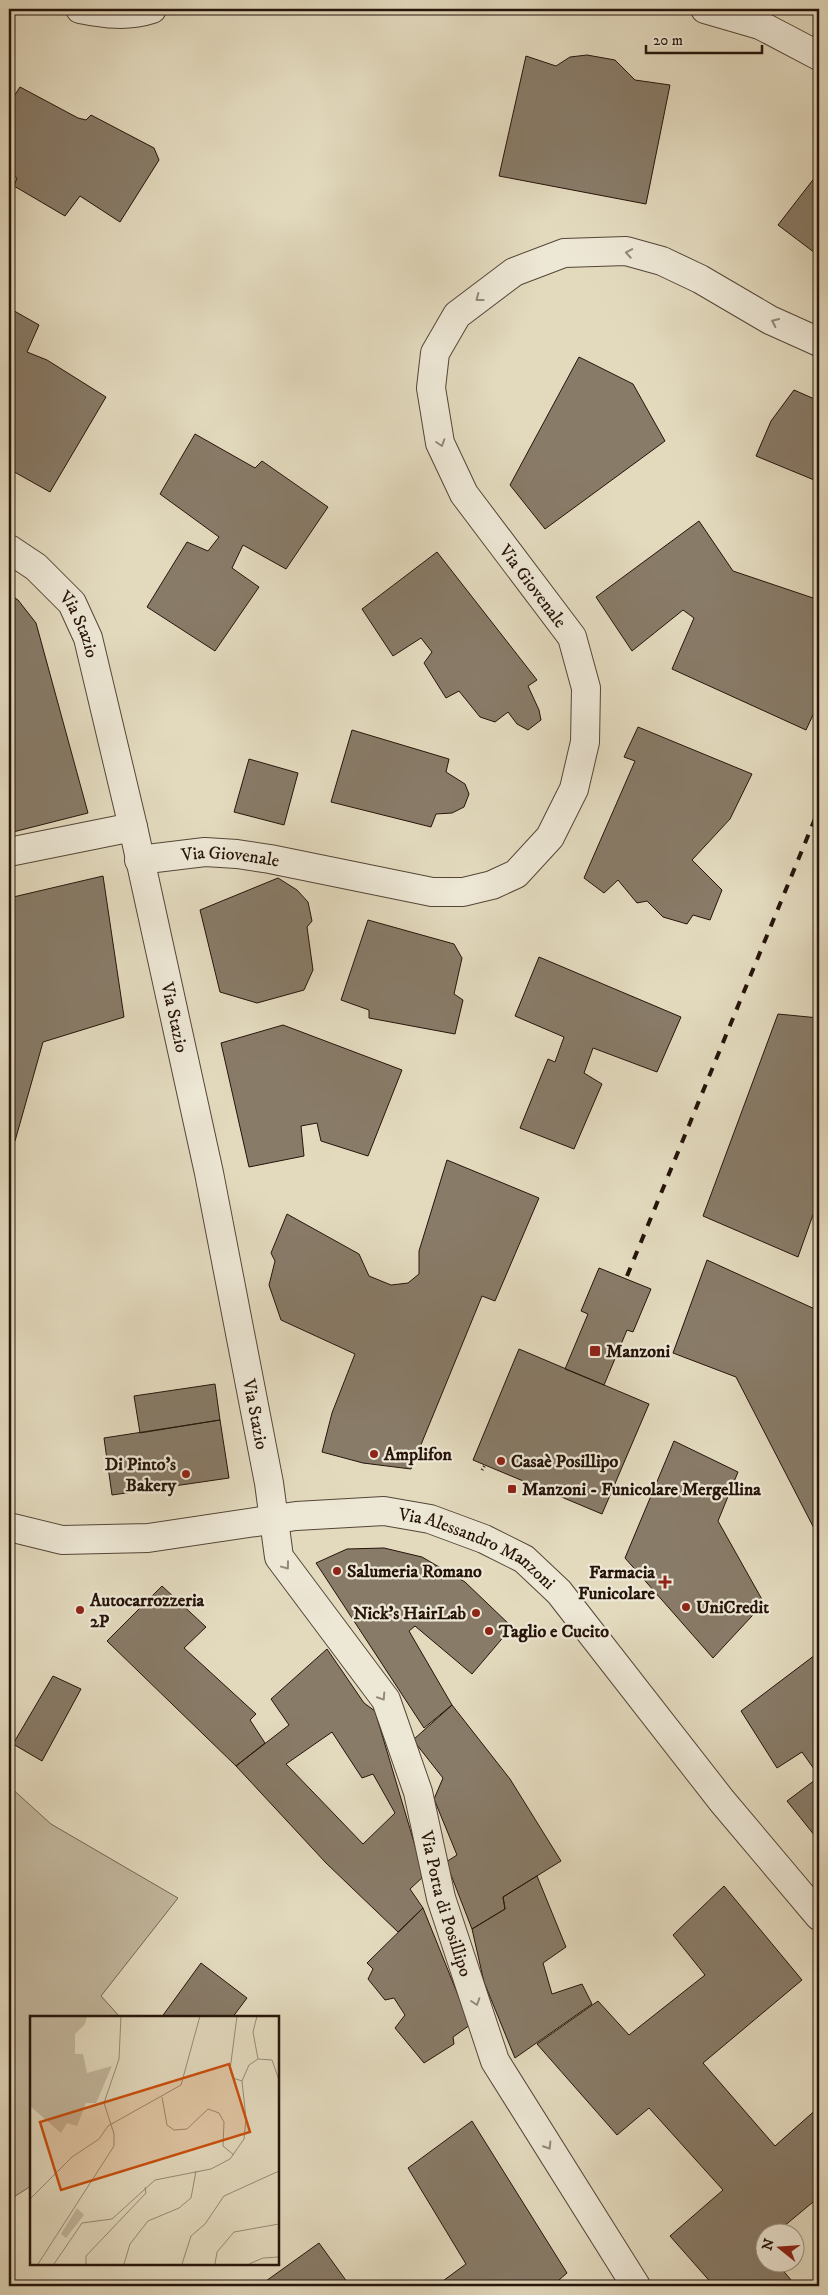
<svg xmlns="http://www.w3.org/2000/svg" width="828" height="2295" viewBox="0 0 828 2295" font-family="'IM FELL DW Pica',serif">
  <rect width="100%" height="100%" fill="#e3dabe"/>
  <filter id="stains"><feTurbulence type="fractalNoise" baseFrequency=".004" numOctaves="4"/><feColorMatrix values="0 0 0 0 .2 0 0 0 0 .09 0 0 0 0 .02 0 0 0 .5 -.17"/></filter>
  <radialGradient id="worn" r=".72"><stop offset=".6" stop-color="#630" stop-opacity="0"/><stop offset="1" stop-color="#630" stop-opacity=".3"/></radialGradient>
  <path fill="#c3b89f" stroke="#746654" d="M9 1786 51 1824 178 1898 101 1996 120 2017 31 2018V2186L9 2200Z"/>
  <path fill="#887b68" stroke="#26140a" fill-rule="evenodd" d="M587 55 615 60 635 80 670 85 646 204 499 176 526 56 556 66 570 57Z
    M20 87 78 118 86 120 91 115 154 148 159 160 120 222 80 196 65 216 14 186 17 178 9 173V104Z
    M819 172V256L778 225Z
    M9 308 39 325 27 352 47 360 106 397 50 492 9 469Z
    M579 357 633 384 665 441 545 529 510 485Z
    M794 390 819 401V482L756 456 771 421Z
    M195 434 255 468 262 461 328 507 286 569 243 545 232 568 259 587 215 651 147 607 187 542 208 551 219 537 160 494Z
    M699 521 733 571 819 600V702L806 730 672 669 694 618 683 610 632 651 596 597Z
    M437 552 537 680 528 686 539 710 541 720 528 730 517 724 508 712 495 722 480 717 459 691 446 698 424 663 432 652 421 638 393 656 362 609Z
    M9 594 18 600 36 623 88 813 9 833Z
    M638 727 752 774 730 819 692 860 722 890 710 920 693 915 687 924 663 917 647 901 637 903 618 880 604 893 584 878 635 761 624 757Z
    M352 730 449 759 446 772 465 784 469 794 464 807 452 813 436 814 431 827 331 802Z
    M249 759 298 773 284 825 234 812Z
    M103 876 124 1017 43 1042 15 1141 9 1139V898Z
    M278 878 297 890 308 902 312 921 307 927 313 970 304 990 257 1003 220 992 200 910Z
    M368 920 454 944 462 958 454 994 463 1000 455 1034 369 1018V1010L341 1000Z
    M819 925V944L815 942Z
    M539 957 681 1017 657 1072 593 1048 584 1073 602 1084 574 1149 520 1128 548 1059 555 1062 564 1037 515 1016Z
    M778 1014 819 1018V1198L798 1257 703 1216Z
    M283 1025 402 1070 368 1156 321 1141 317 1123 301 1126 304 1156 249 1167 221 1043Z
    M447 1160 539 1198 495 1301 482 1296 411 1469 363 1463 322 1452 332 1413 355 1354 281 1320 269 1285 275 1261 271 1253 287 1214 359 1254 369 1276 391 1285 408 1283 419 1274V1251Z
    M707 1260 817 1310 819 1314V1538L736 1377 673 1353Z
    M599 1268 651 1289 633 1332 627 1330 604 1385 565 1369 588 1314 581 1311Z
    M519 1349 649 1404 602 1514 473 1460Z
    M215 1384 220 1420 140 1433 134 1396Z
    M220 1420 229 1478 112 1495 104 1438Z
    M674 1441 738 1472 718 1521 764 1603 713 1658 625 1558Z
    M384 1548 422 1557 465 1582 512 1627 472 1674 415 1626 409 1631 452 1705 424 1728 316 1563 347 1549Z
    M162 1586 206 1627 184 1648 256 1714 250 1720 265 1743 236 1766 107 1641Z
    M327 1649 364 1703 375 1711 424 1876 410 1889 423 1908 398 1932 326 1863 236 1766 289 1725 271 1699ZM332 1732 362 1778 373 1774 395 1813 363 1844 286 1764Z
    M819 1652V1776L802 1752 777 1768 741 1711Z
    M53 1676 81 1689 42 1761 13 1744Z
    M452 1705 510 1779 561 1861 503 1897 505 1909 472 1929 446 1862 457 1855 434 1799 443 1778 413 1740Z
    M819 1777V1841L787 1801Z
    M537 1876 566 1947 543 1963 552 1994 582 1984 592 2004 515 2058 484 1982 472 1929 505 1909 503 1897Z
    M724 1886 802 1980 703 2063 775 2146 819 2107V2197L777 2232H766V2243L762 2246 766 2250V2262H776L796 2286H714L670 2236 723 2190 649 2108 617 2135 537 2044 598 2001 629 2035 705 1975 673 1935Z
    M423 1908 470 2025 453 2037 454 2044 424 2063 395 2028 405 2015 394 1998 385 2000 368 1979 373 1969 367 1963Z
    M201 1963 247 1998 232 2018H161Z
    M472 2121 567 2273 552 2286H436L466 2264 408 2168Z
    M319 2243 350 2286H259Z"/>
  <g fill="none" stroke-linecap="round" stroke-linejoin="round">
    <g stroke="#554637" stroke-width="30">
      <g id="minor">
        <path d="M80 9C105 14 128 17 152 9"/>
        <path d="M705 9 760 25 819 56"/>
        <path id="s1" d="M9 549 36 567 72 603 88 638 133 827 209 1173 269 1483 279 1557 386 1700 418 1792 441 1898 495 2061 636 2286"/>
        <path d="M9 852 133 827"/>
        <path id="s2" d="M139 860 205 852 237 854 270 859 432 892H463L492 885 516 874 550 837 574 789 585 742 586 688 572 637 464 494 440 443 431 388 435 353 457 315 514 272 564 253 626 251 662 261 700 279 770 320 819 342"/>
        <path id="s3" d="M9 1527 62 1540 148 1538 296 1516 384 1511 430 1519 484 1539 524 1559 559 1592 722 1801 819 1916"/>
      </g>
    </g>
    <path stroke="#26140a" stroke-width="3" stroke-dasharray="1 2.5" stroke-linecap="butt" d="M482 1470 485 1465
      M536 1493 539 1488"/>
    <use href="#minor" stroke="#ede7d5" stroke-width="28"/>
    <path stroke="#26140a" stroke-width="4" stroke-dasharray="9 9" stroke-linecap="butt" d="M627 1276 819 809"/>
  </g>
  <defs><path id="oneway-chevron" d="M-2-3.5L2.5 0L-2 3.5" fill="none" stroke-width="1.6" stroke-linecap="round" stroke-linejoin="round" transform="scale(1.25)"/></defs>
  <g stroke="#93887a">
    <use href="#oneway-chevron" transform="translate(629 253) rotate(-170)"/>
    <use href="#oneway-chevron" transform="translate(479 298) rotate(143)"/>
    <use href="#oneway-chevron" transform="translate(775 322) rotate(-155)"/>
    <use href="#oneway-chevron" transform="translate(441 443) rotate(72)"/>
    <use href="#oneway-chevron" transform="translate(286 1566) rotate(53)"/>
    <use href="#oneway-chevron" transform="translate(382 1697) rotate(57)"/>
    <use href="#oneway-chevron" transform="translate(476 2002) rotate(72)"/>
    <use href="#oneway-chevron" transform="translate(548 2146) rotate(58)"/>
  </g>
  <g fill="#8f2418" stroke="#ede7d5" stroke-width="2">
    <rect x="589" y="1345" width="12" height="12" rx="2.5"/>
    <circle cx="374" cy="1454" r="5"/>
    <circle cx="501" cy="1461" r="5"/>
    <circle cx="186" cy="1474" r="5"/>
    <rect x="507" y="1484" width="10" height="10" rx="2.5"/>
    <circle cx="337" cy="1571" r="5"/>
    <path d="M662.5 1574.5h5v5h5v5h-5v5h-5v-5h-5v-5h5z"/>
    <circle cx="686" cy="1607" r="5"/>
    <circle cx="80" cy="1610" r="5"/>
    <circle cx="476" cy="1613" r="5"/>
    <circle cx="489" cy="1631" r="5"/>
  </g>
  <g text-anchor="middle" stroke-width="4.5" stroke-linejoin="round" paint-order="stroke">
    <g font-size="18" fill="#26140a" stroke="#ede7d5">
      <text transform="translate(533 586) rotate(53)" y="6">Via Giovenale</text>
      <text dy="6" stroke="none"><textPath href="#s1" startOffset="106">Via Stazio</textPath></text>
      <text dy="6" stroke="none"><textPath href="#s2" startOffset="92">Via Giovenale</textPath></text>
      <text dy="6" stroke="none"><textPath href="#s1" startOffset="511">Via Stazio</textPath></text>
      <text dy="6" stroke="none"><textPath href="#s1" startOffset="916">Via Stazio</textPath></text>
      <text dy="6" stroke="none"><textPath href="#s3" startOffset="480">Via Alessandro Manzoni</textPath></text>
      <text dy="6" stroke="none"><textPath href="#s1" startOffset="1452">Via Porta di Posillipo</textPath></text>
    </g>
    <g font-size="18" font-weight="bold" fill="#26140a" stroke="#ede7d5" text-anchor="start">
      <text x="606" y="1357">Manzoni</text>
      <text x="384" y="1460">Amplifon</text>
      <text x="511" y="1467">Casaè Posillipo</text>
      <text x="176" y="1470" text-anchor="end">Di Pinto's<tspan x="176" dy="21">Bakery</tspan></text>
      <text x="522" y="1495">Manzoni - Funicolare Mergellina</text>
      <text x="347" y="1577">Salumeria Romano</text>
      <text x="655" y="1578" text-anchor="end">Farmacia<tspan x="655" dy="21">Funicolare</tspan></text>
      <text x="90" y="1606">Autocarrozzeria<tspan x="90" dy="21">2P</tspan></text>
      <text x="696" y="1613">UniCredit</text>
      <text x="466" y="1619" text-anchor="end">Nick's HairLab</text>
      <text x="499" y="1637">Taglio e Cucito</text>
    </g>
  </g>
  <g transform="translate(30 2016)">
    <rect width="249" height="249" fill="#e3dabe"/>
    <path d="M0 0H57L55 8 45 18V38H53L57 57 82 50 66 87H56L47 110 37 107 31 117 0 90ZM47 192 54 199 36 222 31 218Z" fill="#c3b89f"/>
    <path fill="none" stroke="#978b76" stroke-width="1" d="M207 0 200 54 203 62 212 65M227 0 223 16 228 43M132 81 137 109 144 114 157 113 178 93 189 97 194 106 193 130 204 139M0 183 42 141 69 123 78 110 151 69 170 0M8 248 84 130V118L74 87 89 43 91 0M24 248 52 207 82 203 125 164 181 153 200 143 214 123 216 103 212 65 219 49 228 43 242 44 249 64M56 248V240L116 177 115 171M94 248 100 228 118 205 149 192 161 182 166 155M152 248 161 220 175 208 194 180 249 155M185 248 187 236 204 216 249 208M219 248 233 242 249 241"/>
    <path fill="#cb4f0c" fill-opacity="0.15" stroke="#cb4f0c" stroke-width="2.5" d="M199 48 220 116 31 174 10 106Z"/>
    <rect width="249" height="249" fill="none" stroke="#26140a" stroke-width="2.5"/>
  </g>
  <rect width="828" height="2295" fill="none" stroke="#e3dabe" stroke-width="30"/>
  <rect x="10" y="10" width="808" height="2275" fill="none" stroke="#26140a" stroke-width="2.5"/>
  <rect x="15" y="15" width="798" height="2265" fill="none" stroke="#26140a"/>
  <g transform="translate(780 2248) rotate(287)"><circle r="24" fill="#ede7d5" stroke="#9d9384"/>
  <path d="M0-4L9 19L0 12L-9 19Z" fill="#8f2418"/>
  <text y="-8" font-size="14" font-weight="bold" text-anchor="middle" fill="#26140a">N</text>
  </g>
  <path d="M646 45v8h116v-8" fill="none" stroke="#26140a" stroke-width="2.5"/>
  <text x="653" y="45" font-size="15" fill="#26140a" stroke="#ede7d5" stroke-width="4" paint-order="stroke">20 m</text>
  <rect width="100%" height="100%" filter="url(#stains)"/>
  <rect width="100%" height="100%" fill="url(#worn)"/>
</svg>
